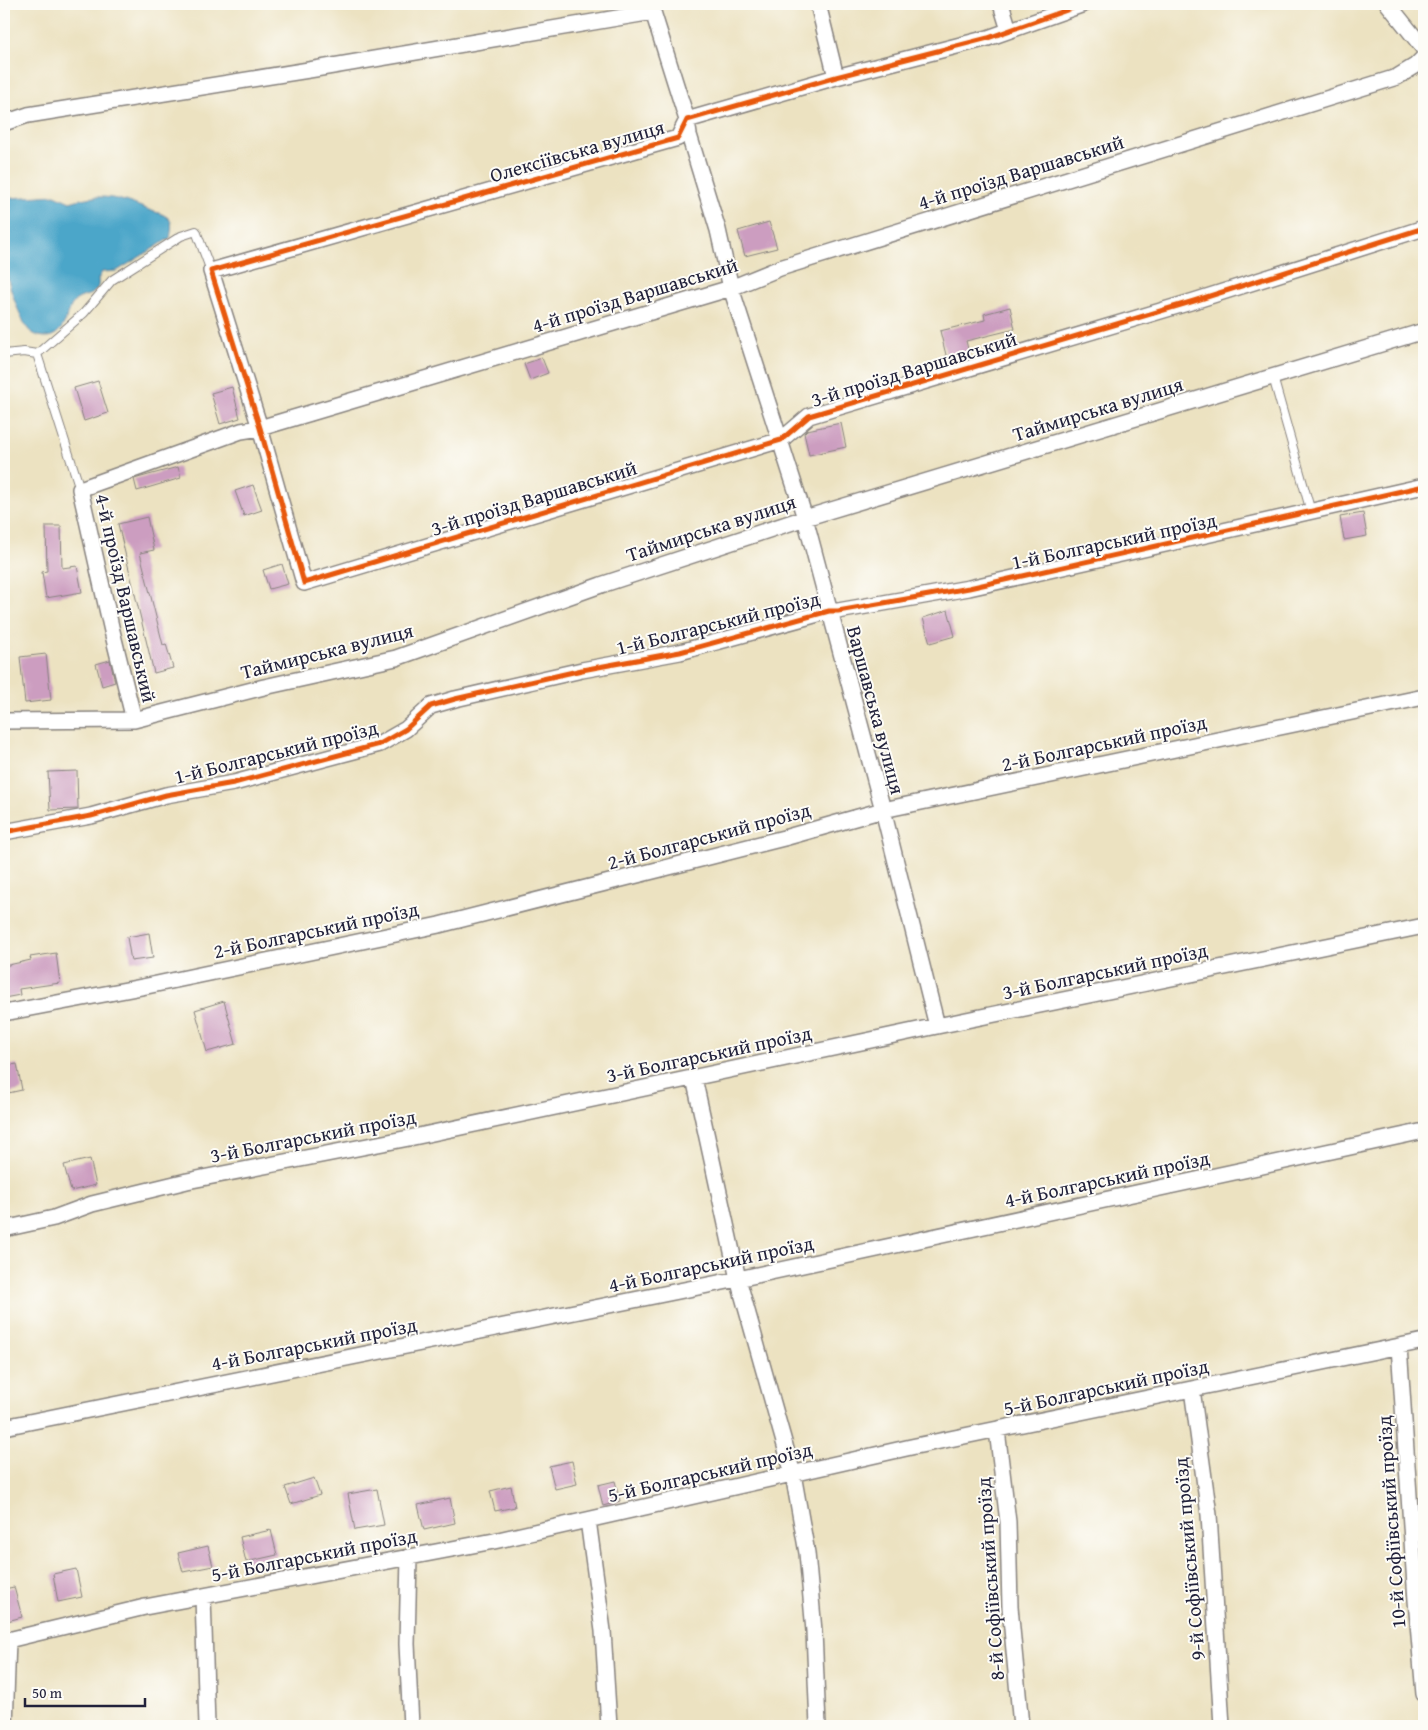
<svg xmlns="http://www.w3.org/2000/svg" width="1428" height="1730" viewBox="0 0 1428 1730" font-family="'Gentium Book Plus',serif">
  <rect width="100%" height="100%" fill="#fdfcf7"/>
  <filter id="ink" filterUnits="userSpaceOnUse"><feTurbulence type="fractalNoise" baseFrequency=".02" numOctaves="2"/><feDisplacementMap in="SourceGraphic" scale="10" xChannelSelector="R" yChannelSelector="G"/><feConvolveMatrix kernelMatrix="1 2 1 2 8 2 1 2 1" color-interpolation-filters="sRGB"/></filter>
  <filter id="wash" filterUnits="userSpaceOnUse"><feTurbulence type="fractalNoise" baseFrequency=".0096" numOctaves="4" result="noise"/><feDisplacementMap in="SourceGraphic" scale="20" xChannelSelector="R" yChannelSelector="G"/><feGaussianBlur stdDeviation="1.12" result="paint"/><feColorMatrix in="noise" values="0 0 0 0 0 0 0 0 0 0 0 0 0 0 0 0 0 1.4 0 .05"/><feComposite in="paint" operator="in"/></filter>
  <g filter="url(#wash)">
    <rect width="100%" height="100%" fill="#ece2c1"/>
    <path fill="#4ba6c9" stroke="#366482" d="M55 195 70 202C102 192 119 198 149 210 154 212 162 213 167 217 174 222 171 231 170 238L117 271 102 272 98 279C101 298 82 293 74 302 65 312 67 330 52 336 45 339 32 335 28 329 18 315 6 277 4 261 2 249 2 222 4 211 5 206 9 202 11 198Z"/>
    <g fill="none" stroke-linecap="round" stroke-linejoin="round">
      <path stroke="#4ba6c9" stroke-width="5" d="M4 273 7 272"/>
    </g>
    <g id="blocks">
      <path fill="#cc9dc0" d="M769 222 777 248 745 256 738 231Z
        M1010 307 1015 329 966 341 969 353 947 359 940 331 985 320 984 314Z
        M542 358 548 373 530 380 524 364Z
        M98 381 108 413 84 421 74 388Z
        M232 387 240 418 220 424 211 393Z
        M841 423 846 447 809 455 804 433 807 430Z
        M178 467 181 478 137 491 134 479Z
        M253 485 262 510 244 516 235 491Z
        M1363 513 1367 536 1344 540 1340 517Z
        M147 517 154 550 140 553 163 645 166 644 173 668 154 673 118 524Z
        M46 526H61L62 568 77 566 82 592 46 598 42 572 47 571Z
        M282 564 288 584 269 589 263 570Z
        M948 610 955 636 930 643 923 618Z
        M46 654 51 700 25 703 20 657Z
        M110 660 115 682 102 686 96 664Z
        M77 771 78 809 50 810 48 772Z
        M149 933 153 958 131 961 127 937Z
        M56 953 60 983 19 989 20 995 4 998V966L31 960 30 957Z
        M224 1001 236 1044 207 1052 195 1010Z
        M17 1064 22 1090 4 1094V1066Z
        M90 1159 96 1185 71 1191 64 1165Z
        M572 1461 577 1484 555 1489 549 1466Z
        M314 1478 320 1495 291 1504 285 1487Z
        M615 1481 620 1501 603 1506 598 1485Z
        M511 1486 515 1507 495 1511 490 1491Z
        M377 1489 384 1525 355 1530 348 1494Z
        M450 1498 455 1523 424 1530 418 1505Z
        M271 1530 277 1555 246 1562 240 1537Z
        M208 1546 213 1566 183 1572 178 1553Z
        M76 1569 82 1597 58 1602 53 1574Z
        M14 1587 22 1617 4 1622V1589Z"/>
    </g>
  </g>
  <g filter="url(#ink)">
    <use href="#blocks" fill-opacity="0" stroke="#87827e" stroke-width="1"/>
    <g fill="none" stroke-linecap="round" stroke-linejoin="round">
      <g stroke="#87827e" stroke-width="10">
        <path id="service" d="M4 354 24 352 37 354 84 313 112 280 181 236 196 231 211 271
          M37 354 80 489
          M1273 377 1311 512"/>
      </g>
      <g stroke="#87827e" stroke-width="18">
        <path id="minor" d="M653 4V12L687 120 689 135 718 230 731 288 805 518 883 810 937 1026
          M818 4 836 77
          M1001 4 1009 30
          M1084 4 988 38 836 77 687 120 678 138 211 271 260 428 304 583 781 440 809 416 1194 301 1424 228
          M1388 4 1424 49
          M4 123 28 115 315 69 653 12
          M134 720 112 631 80 489 241 431 260 428 731 288 780 268 1397 77 1415 66 1424 57
          M4 721 134 720 264 687 396 658 601 585 805 518 1424 331
          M4 832 91 816 166 795 234 783 380 744 406 729 431 706 455 699 582 670 680 652 829 611H838L969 588 1424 486
          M4 1013 147 986 439 925 784 838 883 810 1424 697
          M694 1078 738 1279 793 1474 807 1553 814 1631 818 1726
          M4 1229 54 1218 92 1204 187 1181 409 1138 937 1026 1424 926
          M1399 1346 1416 1600 1424 1694
          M1192 1389 1209 1515 1222 1726
          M4 1427 738 1279 1424 1131
          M997 1430 1008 1522 1010 1607 1021 1726
          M588 1520 603 1631 609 1726
          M409 1557 407 1644 411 1726
          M203 1596 207 1726
          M4 1641 145 1607 494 1541 911 1447 1424 1341
          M5 1726 8 1640"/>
      </g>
      <use href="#service" stroke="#fff" stroke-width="8"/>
      <use href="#minor" stroke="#fff" stroke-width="15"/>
      <g stroke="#fdfcf7" stroke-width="8">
        <path id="cycleway" d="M1084 4 988 38 836 77 687 120 678 138 211 271 260 428 304 583 781 440 809 416 1194 301 1424 228
          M4 832 91 816 166 795 234 783 380 744 406 729 431 706 455 699 582 670 680 652 829 611H838L969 588 1424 486"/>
      </g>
      <use href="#cycleway" stroke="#e8590c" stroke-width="5"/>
    </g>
  </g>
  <g text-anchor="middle" stroke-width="4" stroke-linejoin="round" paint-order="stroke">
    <g font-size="20" fill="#22223b" stroke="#fdfcf7">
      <text transform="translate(577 151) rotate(-16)" y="7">Олексіївська вулиця</text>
      <text transform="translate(1021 172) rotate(-17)" y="7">4-й проїзд Варшавський</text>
      <text transform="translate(635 295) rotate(-17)" y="7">4-й проїзд Варшавський</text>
      <text transform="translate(914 369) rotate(-17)" y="7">3-й проїзд Варшавський</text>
      <text transform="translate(1098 409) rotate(-17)" y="7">Таймирська вулиця</text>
      <text transform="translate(534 498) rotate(-17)" y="7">3-й проїзд Варшавський</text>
      <text transform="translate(711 528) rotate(-18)" y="7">Таймирська вулиця</text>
      <text transform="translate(1114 541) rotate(-12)" y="7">1-й Болгарський проїзд</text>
      <text transform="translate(126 598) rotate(77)" y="7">4-й проїзд Варшавський</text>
      <text transform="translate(718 623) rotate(-14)" y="7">1-й Болгарський проїзд</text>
      <text transform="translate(327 651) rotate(-14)" y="7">Таймирська вулиця</text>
      <text transform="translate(876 710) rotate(75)" y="7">Варшавська вулиця</text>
      <text transform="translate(1104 743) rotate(-12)" y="7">2-й Болгарський проїзд</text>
      <text transform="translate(276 752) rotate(-14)" y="7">1-й Болгарський проїзд</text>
      <text transform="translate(709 836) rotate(-15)" y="7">2-й Болгарський проїзд</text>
      <text transform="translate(316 930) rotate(-12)" y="7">2-й Болгарський проїзд</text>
      <text transform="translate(1105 971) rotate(-12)" y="7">3-й Болгарський проїзд</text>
      <text transform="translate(709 1054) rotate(-12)" y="7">3-й Болгарський проїзд</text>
      <text transform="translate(313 1136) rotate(-11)" y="7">3-й Болгарський проїзд</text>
      <text transform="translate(1107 1179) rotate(-12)" y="7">4-й Болгарський проїзд</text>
      <text transform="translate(711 1264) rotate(-12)" y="7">4-й Болгарський проїзд</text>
      <text transform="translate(314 1344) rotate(-11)" y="7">4-й Болгарський проїзд</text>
      <text transform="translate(1106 1387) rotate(-12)" y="7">5-й Болгарський проїзд</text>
      <text transform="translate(710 1472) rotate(-13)" y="7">5-й Болгарський проїзд</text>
      <text transform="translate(1391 1522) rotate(-94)" y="7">10-й Софіївський проїзд</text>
      <text transform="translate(314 1555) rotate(-11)" y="7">5-й Болгарський проїзд</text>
      <text transform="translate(1189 1559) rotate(-95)" y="7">9-й Софіївський проїзд</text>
      <text transform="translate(990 1579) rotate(-94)" y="7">8-й Софіївський проїзд</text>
    </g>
  </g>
  <rect width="1428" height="1730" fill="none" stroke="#fdfcf7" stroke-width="20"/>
  <path d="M25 1698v8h120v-8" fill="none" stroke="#22223b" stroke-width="2.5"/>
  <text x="32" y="1698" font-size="15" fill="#22223b" stroke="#fdfcf7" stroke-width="4" paint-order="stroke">50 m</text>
</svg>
